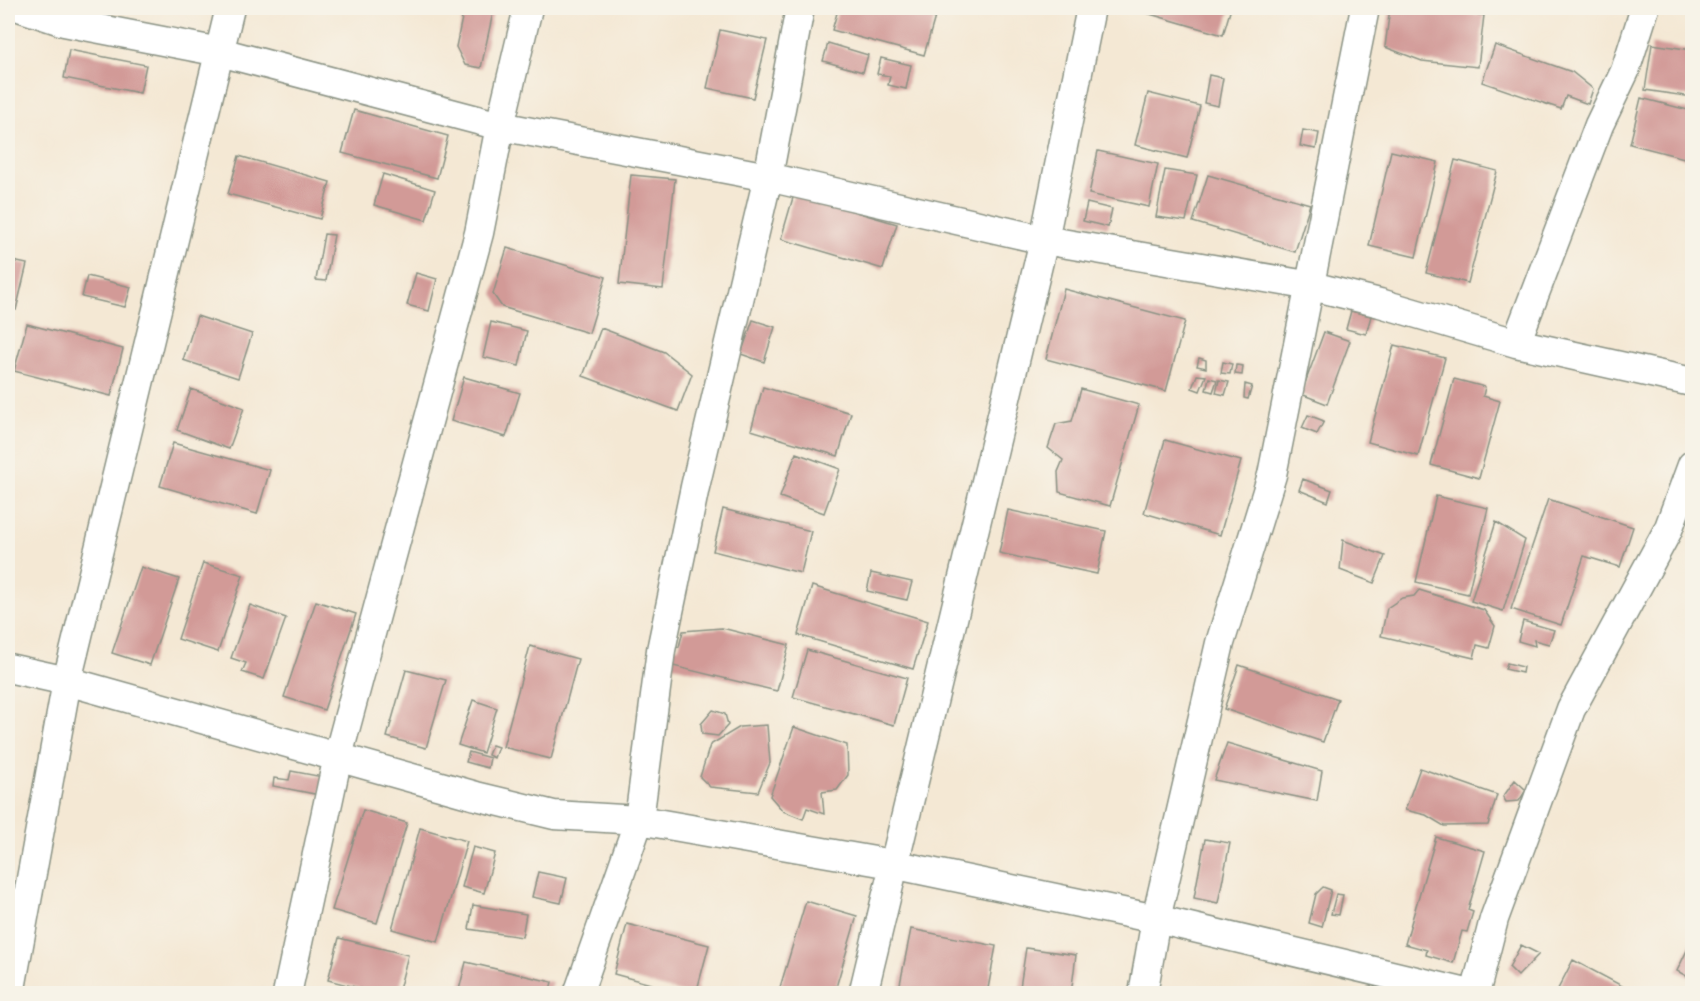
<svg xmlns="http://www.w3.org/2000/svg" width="1700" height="1001" viewBox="0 0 1700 1001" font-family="'Gochi Hand',sans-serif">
  <rect width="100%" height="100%" fill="#f7f3e8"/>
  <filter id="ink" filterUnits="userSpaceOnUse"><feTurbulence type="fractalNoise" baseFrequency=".0167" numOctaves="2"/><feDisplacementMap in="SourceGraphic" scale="12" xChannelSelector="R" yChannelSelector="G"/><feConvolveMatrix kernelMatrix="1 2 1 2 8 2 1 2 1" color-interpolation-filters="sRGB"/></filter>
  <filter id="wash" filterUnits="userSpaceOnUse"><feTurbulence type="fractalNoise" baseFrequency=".008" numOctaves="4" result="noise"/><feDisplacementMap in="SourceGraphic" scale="24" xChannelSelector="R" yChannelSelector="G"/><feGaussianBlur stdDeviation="1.35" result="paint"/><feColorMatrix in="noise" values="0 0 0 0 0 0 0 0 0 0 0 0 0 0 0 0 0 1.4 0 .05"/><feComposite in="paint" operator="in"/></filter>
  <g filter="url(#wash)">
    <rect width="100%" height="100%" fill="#f4e8d4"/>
    <g id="blocks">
      <path fill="#d29a97" d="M464 8H494L481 68 465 65 456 47Z
        M818 8H930L937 10 924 55 832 30 837 13Z
        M1129 8H1231L1223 35Z
        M1390 8 1484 15 1478 67 1422 61 1385 47Z
        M720 30 767 40 753 98 707 88Z
        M828 43 868 55 863 72 823 61Z
        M1652 44 1692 50V97L1645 90Z
        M1495 45 1572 72 1593 89 1588 104 1566 96 1561 109 1482 82Z
        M69 50 146 65 140 93 64 78Z
        M881 58 911 65 906 89 888 85 890 76 877 74Z
        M1209 75 1223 78 1218 106 1204 103Z
        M1148 93 1200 106 1187 158 1135 145Z
        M1641 98 1692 111V160L1630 144Z
        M354 110 448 136 437 178 342 153Z
        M1303 130 1319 133 1316 149 1300 146Z
        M1098 151 1158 164 1149 207 1089 194Z
        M1391 151 1438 162 1416 257 1369 246Z
        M239 156 330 182 320 219 228 194Z
        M1455 160 1497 171 1468 283 1426 273Z
        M1165 170 1197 175 1186 221 1156 217Z
        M383 174 435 190 426 220 374 205Z
        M631 175 675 179 663 289 619 284Z
        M1208 175 1310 204 1295 252 1193 222Z
        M794 194 897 224 883 269 781 239Z
        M1087 203 1112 209 1108 227 1083 221Z
        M324 234 334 235 326 281 316 280Z
        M507 248 606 277 589 333 502 307 493 294Z
        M8 260 27 264 16 310 8 308Z
        M416 273 437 279 429 311 407 305Z
        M87 276 131 287 125 307 82 297Z
        M1064 289 1185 321 1166 391 1046 359Z
        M1351 311 1371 316 1366 334 1346 329Z
        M197 316 252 334 238 378 183 360Z
        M753 320 775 327 764 362 741 354Z
        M491 322 527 331 519 366 483 357Z
        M27 324 123 349 111 396 14 371Z
        M601 328 664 352 692 374 678 411 583 376Z
        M1324 332 1350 341 1327 404 1301 394Z
        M1394 345 1445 358 1418 456 1368 442Z
        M1199 358 1206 360V368L1197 366Z
        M1223 362 1232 364 1230 374 1221 373Z
        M1236 365 1243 366 1242 375 1235 374Z
        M1197 375 1206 376 1200 391 1192 388Z
        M464 377 520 393 506 437 451 421Z
        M1209 378 1217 380 1213 392 1206 390Z
        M1454 379 1485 387 1483 396 1500 401 1479 478 1431 465Z
        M1219 380 1229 382 1225 395 1216 393Z
        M1245 384 1252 386 1248 399 1244 398Z
        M763 387 851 413 838 456 751 430Z
        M191 389 244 408 229 449 177 430Z
        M1081 389 1139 405 1110 506 1059 492 1058 472 1063 460 1048 448 1056 424 1072 421Z
        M1308 415 1324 421 1317 434 1302 428Z
        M1165 440 1241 461 1220 535 1144 513Z
        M173 443 270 470 257 514 160 486Z
        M796 453 840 469 824 513 780 497Z
        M1303 479 1332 490 1328 502 1299 490Z
        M1436 496 1488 508 1468 594 1416 582Z
        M1548 499 1633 527 1620 567 1584 556 1561 625 1511 609Z
        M723 509 811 531 801 573 713 551Z
        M1008 510 1106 531 1097 574 999 553Z
        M1496 522 1525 540 1503 611 1471 601Z
        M1343 540 1385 556 1374 583 1340 570Z
        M203 563 243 575 218 652 178 639Z
        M141 567 179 579 150 665 112 653Z
        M871 573 912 582 907 600 867 591Z
        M812 586 928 621 913 669 798 635Z
        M1419 590 1484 610 1495 626 1489 648 1477 645 1474 658 1381 636 1387 608 1402 598 1414 596Z
        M316 601 356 614 324 710 284 697Z
        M250 605 286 618 264 679 242 672 246 663 231 658Z
        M1523 621 1554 630 1549 644 1534 640 1535 646 1518 641Z
        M722 628 789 645 777 691 673 666 672 648 679 647 683 631Z
        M530 646 578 659 551 759 503 747Z
        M807 650 907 678 894 725 793 697Z
        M1507 663 1523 667 1522 673 1505 669Z
        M1239 665 1338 699 1323 742 1224 709Z
        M406 670 446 680 426 748 387 737Z
        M473 700 497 708 483 753 458 745Z
        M713 710 725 714 728 725 718 736 702 734 701 724Z
        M767 725 770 763 758 792 710 787 700 777 710 745 740 727Z
        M794 727 847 745 848 775 837 790 822 792 824 814 807 808 803 819 783 811 770 796Z
        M1227 743 1322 771 1317 801 1214 780Z
        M492 745 498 747 494 758 488 755Z
        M469 752 490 758 488 768 466 762Z
        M1420 768 1497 795 1488 825 1444 826 1426 815 1405 810Z
        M291 771 323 777 320 795 273 786 274 778 289 780Z
        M1515 780 1526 790 1519 801 1506 802 1503 797Z
        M363 810 407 823 377 923 332 910Z
        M420 828 467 841 438 942 392 929Z
        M1436 837 1485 851 1468 910 1473 912 1467 932 1462 931 1453 963 1426 955 1427 950 1405 944Z
        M1205 839 1230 843 1218 903 1194 898Z
        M473 847 495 853 484 893 462 887Z
        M538 872 567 878 561 903 532 897Z
        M1323 887 1331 890 1322 927 1309 923 1316 894Z
        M1336 894 1343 895 1339 915 1331 914Z
        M806 901 857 916 834 994H778Z
        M473 905 526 914 522 937 469 929Z
        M627 924 709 945 696 994H687L614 974Z
        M911 929 996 946 987 994H898Z
        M339 938 408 955 398 994H382L328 980Z
        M1692 940V979L1677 971Z
        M1521 945 1539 954 1518 976 1509 967Z
        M1026 948 1076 955 1071 994H1019Z
        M1573 960 1624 987 1621 994H1566L1558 989Z
        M466 962 552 982 549 994H458Z"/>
    </g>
  </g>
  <g filter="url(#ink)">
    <use href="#blocks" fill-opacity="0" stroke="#8a9284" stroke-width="1.5"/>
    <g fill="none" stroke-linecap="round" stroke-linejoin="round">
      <g stroke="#8a9284" stroke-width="31">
        <path id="minor" d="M22 8 64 22 220 52 500 126 768 177 1044 240 1312 286 1380 303 1516 343 1692 382
          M1516 343 1599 125 1625 71 1645 8
          M8 668 67 681 476 796 554 815 639 820 892 864 1156 919 1471 994
          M10 994 67 681 230 8
          M287 994 338 756 479 233 500 126 528 8
          M578 994 639 820 661 650 695 487 768 177 800 8
          M863 994 1044 240 1091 8
          M1143 994 1156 919 1220 643 1272 475 1365 8
          M1475 994 1494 919 1571 709 1668 530 1692 465"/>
      </g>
      <use href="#minor" stroke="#fff" stroke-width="28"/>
    </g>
  </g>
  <rect width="1700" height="1001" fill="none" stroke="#f7f3e8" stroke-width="30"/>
</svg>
